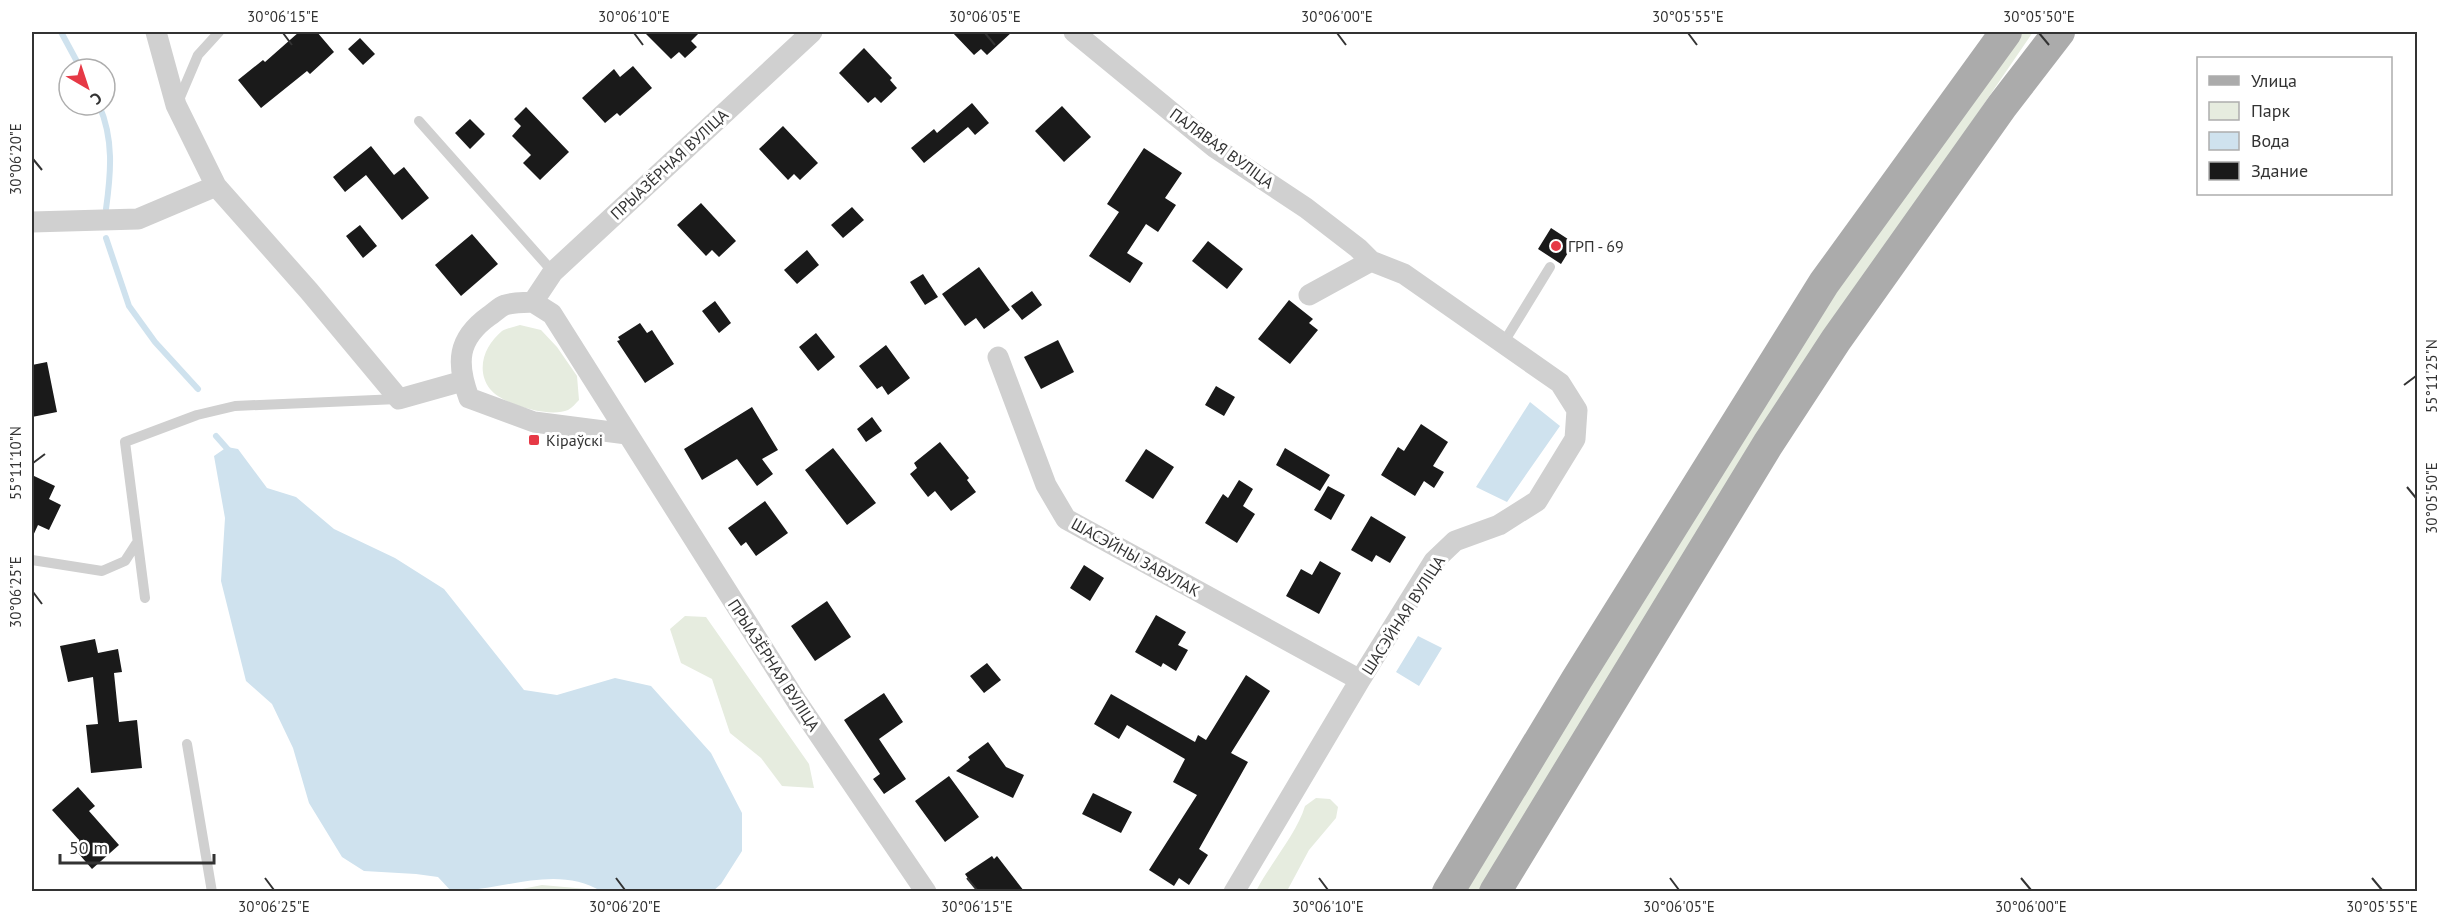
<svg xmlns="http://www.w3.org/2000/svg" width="2449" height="923" viewBox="0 0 2449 923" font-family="'PT Sans',sans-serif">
  <rect width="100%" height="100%" fill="#fff"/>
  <path fill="#e6ecdf" d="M2021 32H2033L1810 359 1651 609 1479 891 1461 892 1778 374Z
    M520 325 541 330 557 347 577 376 579 400C576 403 572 408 568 410 550 418 503 405 490 389 475 369 485 345 502 331 507 328 514 327 520 325Z
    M685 616 706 617 809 764 814 788 782 786 761 758 730 733 712 679 681 663 670 629Z
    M1316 798 1330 799 1338 807 1336 818 1309 850 1287 891H1256C1270 864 1297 833 1305 806Z
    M542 885 587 889 591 891H512Z"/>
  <path fill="#cfe2ee" d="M1530 402 1560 426 1507 502 1476 487Z
    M227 447 238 449 267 488 296 497 334 529 395 558 444 589 524 690 557 695 615 678 651 686 711 753 742 813V851L721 884 713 891 602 892C556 863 501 892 451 891L438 877 416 874 364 871 342 857 309 803 293 748 272 704 246 681 221 581 225 518 214 456Z
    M1418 636 1442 648 1419 686 1396 672Z"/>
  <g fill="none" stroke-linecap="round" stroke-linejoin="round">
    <path stroke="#cfe2ee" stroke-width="6" d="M61 32 81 69
      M99 105C114 139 111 173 106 209
      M106 238 129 306 155 342 198 389
      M216 436 231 453"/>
  </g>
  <path fill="#1a1a1a" d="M299 32H317L334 52 310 74 307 71 261 108 238 80 263 60 265 62Z
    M644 32H700L691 41 697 47 685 58 679 52 671 59Z
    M952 32H1012L987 55 981 49 974 55Z
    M360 38 375 54 363 65 348 49Z
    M864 48 892 78 890 80 897 88 881 103 875 97 868 103 839 73Z
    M633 66 652 88 620 116 617 113 605 123 582 98 614 69 620 77Z
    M972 103 989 123 975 135 968 127 924 163 911 148 934 129 937 133Z
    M1062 106 1091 137 1064 162 1035 131Z
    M526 107 569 152 540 180 523 163 531 155 512 136 521 126 514 119Z
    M470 119 485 134 470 149 455 133Z
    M783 126 818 163 800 180 794 174 788 180 759 149Z
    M371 146 394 175 404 167 429 198 402 220 366 175 345 192 333 177Z
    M1144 148 1182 173 1165 198 1176 205 1158 232 1146 224 1127 253 1143 263 1130 283 1089 256 1119 212 1107 204Z
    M701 203 736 241 719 257 712 250 706 256 677 225Z
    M852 207 864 220 843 238 831 225Z
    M360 225 377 246 363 258 346 236Z
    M1551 228 1574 243 1561 264 1538 249Z
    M472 234 498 264 461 296 435 265Z
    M1208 241 1243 269 1227 289 1192 261Z
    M807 250 819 265 797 284 784 270Z
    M979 267 1010 310 984 329 976 318 965 326 942 294Z
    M923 274 938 297 925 305 910 282Z
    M1032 291 1042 305 1022 320 1011 306Z
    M1289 300 1313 319 1309 323 1318 330 1290 364 1258 339Z
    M715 301 731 323 719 333 702 311Z
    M640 323 647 333 652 330 674 364 645 383 617 341 620 340 618 337Z
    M816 333 835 357 818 371 799 347Z
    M1058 340 1074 372 1041 389 1024 357Z
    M886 345 910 378 888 395 882 386 877 389 859 366Z
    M47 362 57 412 32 417V365Z
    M1216 386 1235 397 1224 416 1205 405Z
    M752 407 778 450 762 459 773 474 757 486 737 459 702 480 684 449Z
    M872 417 882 431 866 442 857 429Z
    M1421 424 1448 442 1433 466 1444 472 1434 488 1424 481 1415 496 1381 475 1398 447 1404 451Z
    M940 442 969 478 967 480 976 492 951 511 935 491 928 497 910 474 917 468 914 463Z
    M833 448 876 503 847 525 805 470Z
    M1285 448 1330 475 1320 491 1276 465Z
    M1146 449 1174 467 1153 499 1125 481Z
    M32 475 55 486 49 499 61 505 49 530 38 525 32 538Z
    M1239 480 1253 489 1243 506 1255 514 1237 543 1205 523 1223 494 1228 498Z
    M1328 486 1345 495 1331 520 1314 510Z
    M765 501 788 533 756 556 746 542 741 546 728 528Z
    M1371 516 1406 537 1390 563 1376 555 1372 562 1351 550Z
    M1320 561 1341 573 1319 614 1286 596 1301 569 1312 575Z
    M1084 565 1104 578 1090 601 1070 588Z
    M827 601 851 637 815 661 791 626Z
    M1156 615 1186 632 1178 645 1188 650 1176 671 1163 663 1161 667 1135 652Z
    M95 639 98 653 118 649 122 672 114 673 119 722 137 720 142 768 91 773 86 725 98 724 93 677 68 682 60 646Z
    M987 663 1001 680 984 693 970 676Z
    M1246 675 1270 691 1231 753 1248 762 1199 849 1208 855 1189 885 1179 878 1174 886 1149 870 1197 795 1173 782 1185 759 1127 725 1119 739 1094 724 1111 694 1195 742 1198 735 1206 740Z
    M884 693 903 722 879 739 906 779 884 794 873 779 880 774 844 720Z
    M988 742 1006 767 1024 775 1013 798 956 771 970 760 968 757Z
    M949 776 979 817 945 842 915 801Z
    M78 787 95 806 89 811 119 845 92 869 72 846 79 840 52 810Z
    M1093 793 1132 812 1121 833 1082 814Z
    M992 856 994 859 997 856 1024 891H977L965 874Z"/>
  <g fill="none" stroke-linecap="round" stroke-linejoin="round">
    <path stroke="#d0d0d0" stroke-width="10" d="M178 102 198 55 219 32
      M419 121 553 272
      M1504 342 1550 267
      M32 560 102 571 125 561 136 544
      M145 598 125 442 197 415 235 406 398 399
      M187 744 212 892"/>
    <path stroke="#d0d0d0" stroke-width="21" d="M156 32 176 105 216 186 309 291 399 399 463 381
      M1074 32 1214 147 1306 208 1358 248 1371 261
      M32 222 138 219 216 186
      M533 302 553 272 812 32
      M998 357 1046 485 1066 519 1360 680
      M627 434 534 422 469 398C456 363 457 339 489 316 494 313 499 307 505 305 513 302 524 303 533 302L552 314 797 702 926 892
      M1234 892 1360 680 1434 561 1455 541 1499 525 1537 501 1575 439 1577 410 1560 383 1404 274 1371 261 1309 295"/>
    <path stroke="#ababab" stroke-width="32" d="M1448 892 1577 679 1824 283 2006 32
      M1495 892 1768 444 1836 340 2002 106 2059 32"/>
  </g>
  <path fill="none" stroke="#333" stroke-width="2" d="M283 33 292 45M634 33 643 45M985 33 995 45M1337 33 1346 45M1688 33 1697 45M2039 33 2049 45M33 159 42 170M2404 385 2416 376M33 463 45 454M2407 487 2416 498M33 592 42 604M265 878 274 890M616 878 625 890M967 878 977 890M1319 878 1328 890M1670 878 1679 890M2021 878 2031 890M2372 878 2382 890"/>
  <g fill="#e63946" stroke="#fff" stroke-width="2">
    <circle cx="1556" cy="246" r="6"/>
    <rect x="528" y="434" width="12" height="12" rx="3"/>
  </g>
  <g text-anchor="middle" stroke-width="6" stroke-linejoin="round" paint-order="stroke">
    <g font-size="16" fill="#333" stroke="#fff">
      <text transform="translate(1222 148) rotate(36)" y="6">ПАЛЯВАЯ ВУЛІЦА</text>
      <text transform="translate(669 164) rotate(-43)" y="6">ПРЫАЗЁРНАЯ ВУЛІЦА</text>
      <text transform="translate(1136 557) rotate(29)" y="6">ШАСЭЙНЫ ЗАВУЛАК</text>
      <text transform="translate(1403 615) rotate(-57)" y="6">ШАСЭЙНАЯ ВУЛІЦА</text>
      <text transform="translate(774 665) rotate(57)" y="6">ПРЫАЗЁРНАЯ ВУЛІЦА</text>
    </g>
    <g font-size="16" fill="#333" stroke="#fff" text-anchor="start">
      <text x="1568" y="252">ГРП - 69</text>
      <text x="546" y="446">Кіраўскі</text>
    </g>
  </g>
  <rect width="2449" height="923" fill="none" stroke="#ffffff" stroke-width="66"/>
  <rect x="2197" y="57" width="195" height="138" fill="#ffffff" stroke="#adadad" stroke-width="1.5"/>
  <rect x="2209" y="76" width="30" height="9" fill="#ababab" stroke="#adadad" stroke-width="1.5"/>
  <text x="2251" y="87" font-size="18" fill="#333333">Улица</text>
  <rect x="2209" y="102" width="30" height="18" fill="#e6ecdf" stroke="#adadad" stroke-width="1.5"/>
  <text x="2251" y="117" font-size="18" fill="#333333">Парк</text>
  <rect x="2209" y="132" width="30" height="18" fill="#cfe2ee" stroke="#adadad" stroke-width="1.5"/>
  <text x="2251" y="147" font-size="18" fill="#333333">Вода</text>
  <rect x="2209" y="162" width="30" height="18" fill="#1a1a1a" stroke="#adadad" stroke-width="1.5"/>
  <text x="2251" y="177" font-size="18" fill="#333333">Здание</text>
  <g transform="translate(87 87) rotate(141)"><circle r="28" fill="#ffffff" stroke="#adadad" stroke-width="1.5"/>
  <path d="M0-4.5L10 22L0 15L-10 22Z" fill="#e63946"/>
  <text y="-9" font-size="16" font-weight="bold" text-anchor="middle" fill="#333333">С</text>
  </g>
  <path d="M60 854v9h154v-9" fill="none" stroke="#333333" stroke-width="3"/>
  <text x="69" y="854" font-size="18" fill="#333333" stroke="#ffffff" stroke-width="4.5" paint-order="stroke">50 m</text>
  <rect x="33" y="33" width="2383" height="857" fill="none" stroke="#333" stroke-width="2"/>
  <g font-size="15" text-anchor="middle" fill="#333">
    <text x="283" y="22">30°06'15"E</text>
    <text x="634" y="22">30°06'10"E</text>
    <text x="985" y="22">30°06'05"E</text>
    <text x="1337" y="22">30°06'00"E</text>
    <text x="1688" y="22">30°05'55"E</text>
    <text x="2039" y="22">30°05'50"E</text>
    <text transform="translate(16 159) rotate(-90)" y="5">30°06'20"E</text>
    <text transform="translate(2432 376) rotate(-90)" y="5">55°11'25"N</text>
    <text transform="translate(16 463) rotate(-90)" y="5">55°11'10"N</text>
    <text transform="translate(2432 498) rotate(-90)" y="5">30°05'50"E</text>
    <text transform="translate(16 592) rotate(-90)" y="5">30°06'25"E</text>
    <text x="274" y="912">30°06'25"E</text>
    <text x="625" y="912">30°06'20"E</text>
    <text x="977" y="912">30°06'15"E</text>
    <text x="1328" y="912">30°06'10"E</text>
    <text x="1679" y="912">30°06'05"E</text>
    <text x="2031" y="912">30°06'00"E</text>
    <text x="2382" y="912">30°05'55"E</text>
  </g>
</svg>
